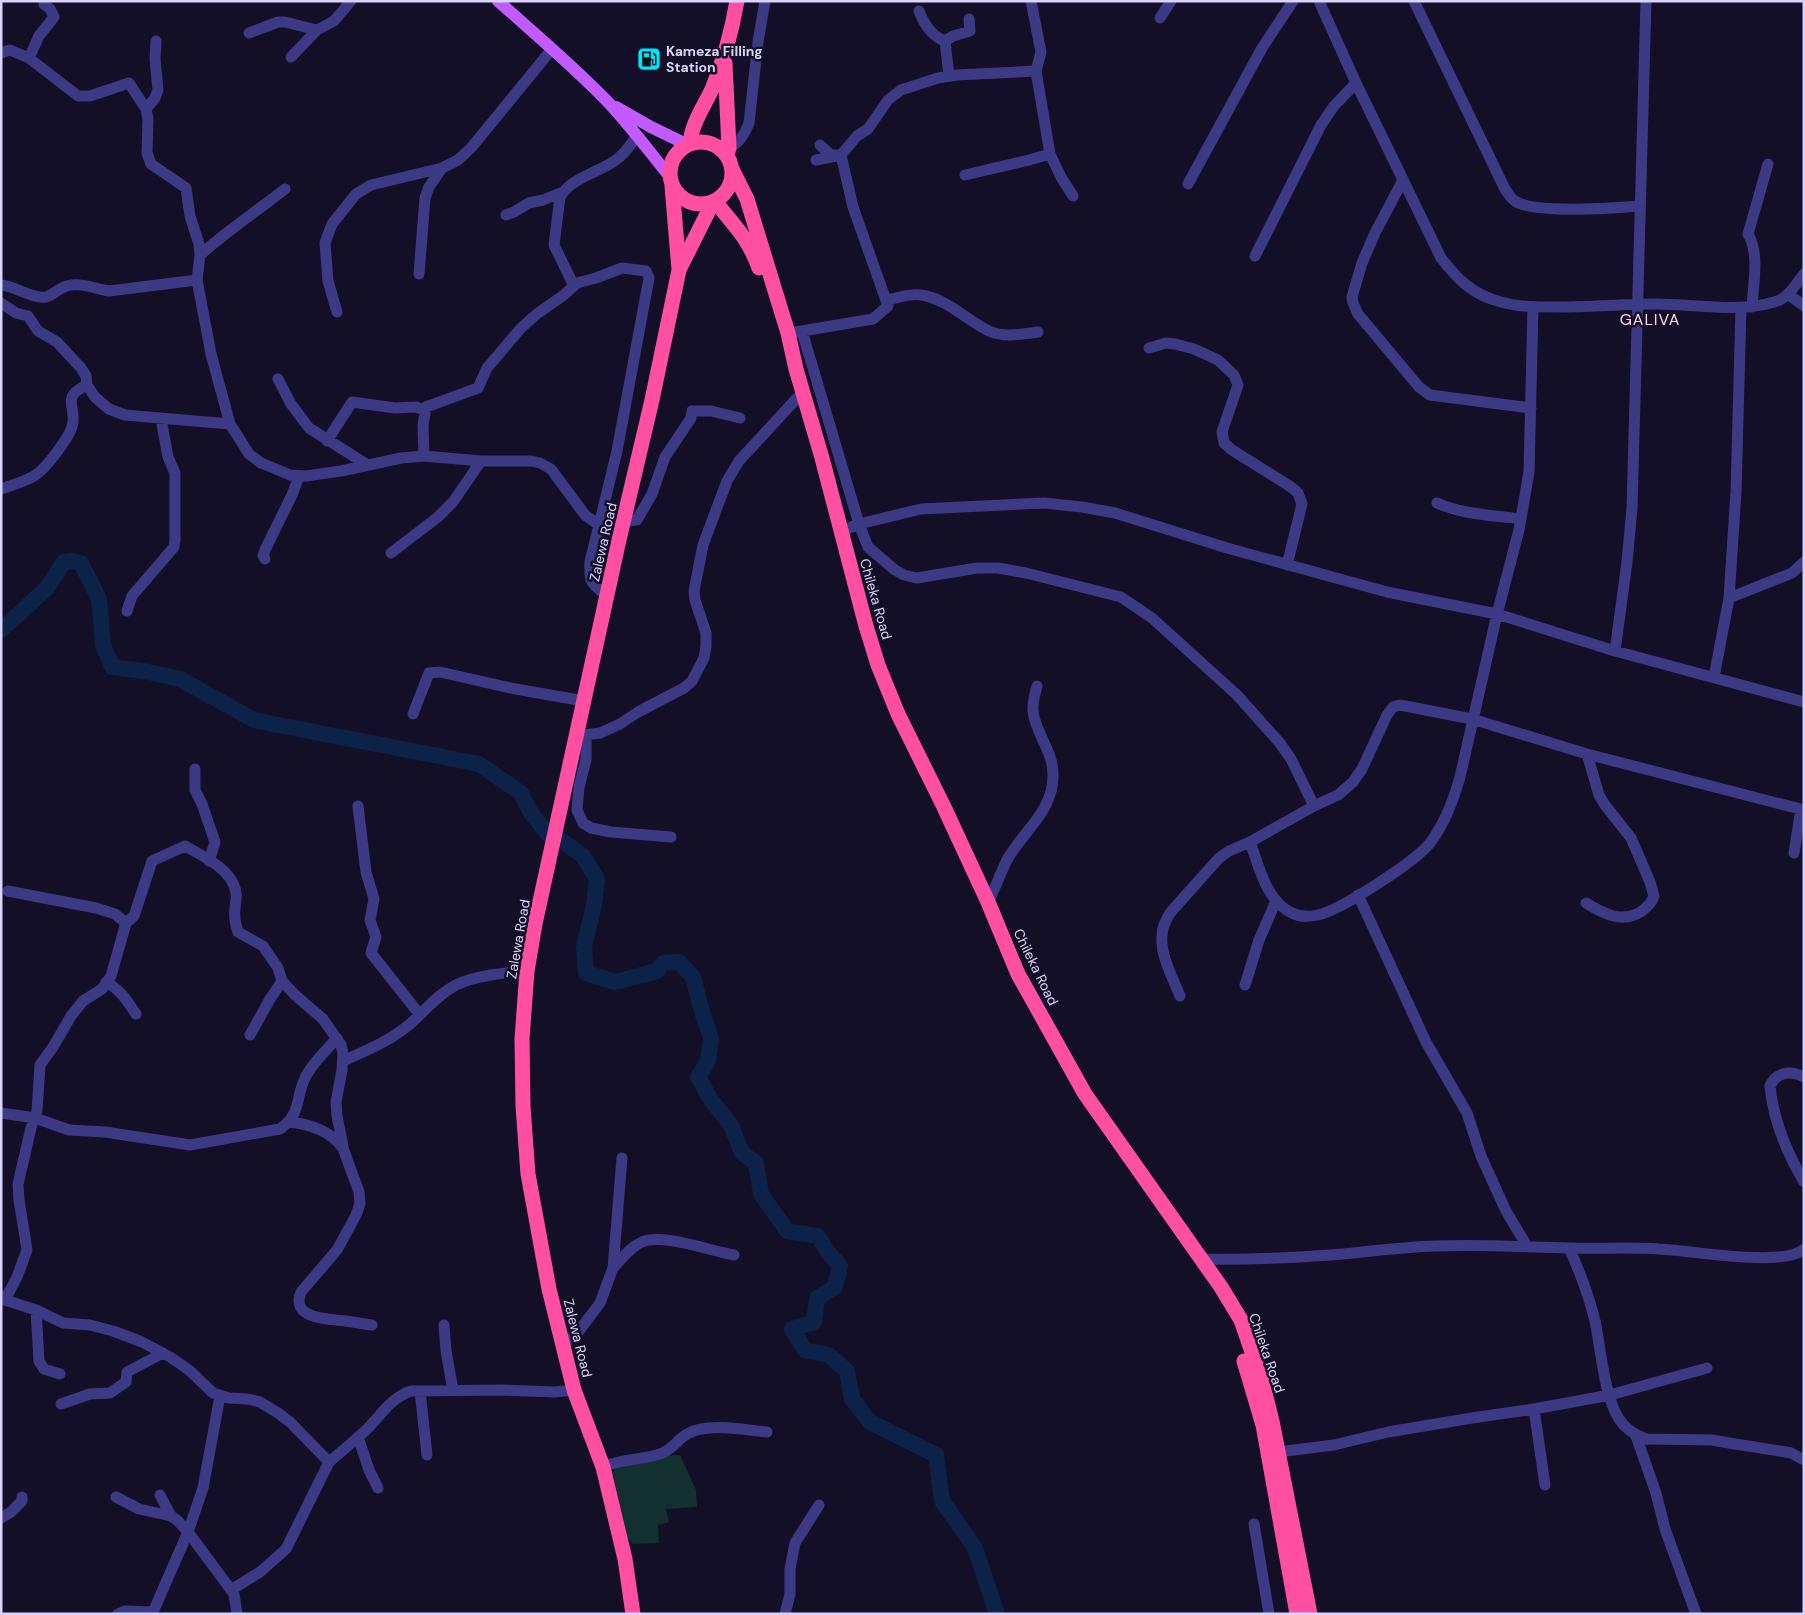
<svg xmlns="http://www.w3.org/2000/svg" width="1805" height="1615" viewBox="0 0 1805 1615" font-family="'DM Sans',sans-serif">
  <rect width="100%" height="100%" fill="#130f26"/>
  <path fill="#12302f" d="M674 1455H680L696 1490 697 1507 666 1509 669 1522 658 1525 659 1543 633 1544 627 1537 625 1526 613 1473 616 1466Z"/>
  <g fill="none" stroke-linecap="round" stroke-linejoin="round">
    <path stroke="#0c2248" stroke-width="16" d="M1 630 47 588 64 562 73 561 81 563 99 599 103 645 112 667 144 671 180 679 254 720 479 764 521 793 531 813 548 834
      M561 840 583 856 597 879 594 905 584 947 586 973 615 982 657 971 663 963 679 962 693 977 702 1012 711 1038 708 1061 698 1077 711 1100 731 1125 742 1153 756 1163 761 1194 787 1231 818 1236 827 1251 840 1266 835 1287 817 1298 814 1322 792 1329 805 1350 829 1355 847 1371 852 1399 870 1422 936 1455 942 1501 975 1548 997 1614"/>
    <path stroke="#3d3a85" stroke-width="11" d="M1031 1 1041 52 1036 71 1050 154 1061 177 1073 196
      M1319 1 1356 83 1441 258C1458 280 1473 295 1501 302 1519 307 1539 307 1558 307 1591 307 1624 304 1657 304 1695 304 1738 313 1774 302 1788 299 1795 285 1804 274
      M1414 1 1505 189C1508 193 1511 199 1515 201 1533 214 1615 208 1640 206
      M919 11C924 24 931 36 945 41
      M1160 18 1171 1
      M249 33 278 22H285L317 30
      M1 53 10 50 29 58 78 96H90L129 83 146 109 148 119 147 153 151 164 186 188 190 216 199 244 200 255 197 280 211 354 230 424 249 454 261 463 276 469 290 475 306 476 341 471 401 458 424 456 481 461H531L540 463 551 469 585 515 599 525
      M291 57 317 30 334 21 351 1
      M29 58 39 36 54 17 50 9 44 4
      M949 76 945 41 953 36 970 31 969 19
      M146 109 155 98 158 90 155 59 156 41
      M820 145 831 155H841L857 136 868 129 888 100 901 90 938 78 957 75 1036 71
      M729 148C740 142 744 135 749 123L758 42 765 1
      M816 160 836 156
      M965 175 1029 160 1050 154
      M1403 180 1375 233 1362 263 1352 297 1353 303 1358 314 1419 387 1430 395 1531 408
      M1188 184 1262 48 1293 1
      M506 215 514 212 529 203 543 200 563 192
      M200 255C227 231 257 211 285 189
      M1255 256 1321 125 1334 106 1356 83
      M419 274 425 198 429 187 442 168
      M1 285C15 286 32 299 46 297 54 295 60 287 67 286 82 282 95 289 109 291L197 280
      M574 286 554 245 560 197C572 177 598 173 616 160 625 154 630 145 637 136
      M1788 294 1804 306
      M887 300C898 298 910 293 921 295 948 299 966 320 989 331 1005 338 1022 334 1038 332
      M1 303 16 313 28 316 38 331 57 342 81 368 86 376 87 385 95 397 109 409 125 415 230 424
      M1752 307C1753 285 1760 254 1748 234L1768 164
      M337 312 328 281 325 243 332 224 356 194 371 185 442 168 458 160 471 148 552 49
      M802 331 859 524 868 547 895 570 904 575 917 578 977 568H998L1026 573 1121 597 1152 618 1237 695 1279 742 1291 759 1314 806
      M796 332 873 319 888 306 853 207 841 155
      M1149 348 1166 343 1175 344 1194 349 1218 360 1234 375 1238 385 1222 432 1224 443 1232 450 1291 487 1298 493 1302 504 1287 565
      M278 379 291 404 309 428 366 464
      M327 441 352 402 395 408 416 407 424 410
      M424 456 423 425 426 407 478 388 487 368 521 328 538 313 564 295 577 283 596 278 622 268 646 271 649 278 617 451 590 562C589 583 591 583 607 596
      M1 489C12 485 24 482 34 476 45 470 68 439 72 427 78 406 59 398 87 385
      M1437 503C1464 515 1493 515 1521 519
      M624 521 637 520 652 494 665 457 691 418 692 411H711L740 418
      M841 531 859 524 921 509 1044 503 1082 507 1115 513 1227 548 1387 592 1497 614 1615 651 1804 702
      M391 553 438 517 453 502 481 461
      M265 559 263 556 265 550 292 495 299 476
      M1729 598 1792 573 1804 562
      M127 611 132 596 174 547 175 540V473L168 457 161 419
      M1615 651 1627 562 1632 508 1646 1
      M1714 677 1729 598 1736 492 1741 308
      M413 714 429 673 440 672 510 688 584 701
      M586 735V760L579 787 577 810 583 823 591 828 611 832 671 837
      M577 736 600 733 620 724 638 712 684 688 692 681 704 658 706 646V633L695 600 694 591 703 545 727 481 739 461 797 398
      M195 769V790L202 804 215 842 209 861
      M358 806 366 872 374 899 370 920 376 937 371 953 420 1015
      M1250 842C1259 866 1266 901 1292 913 1300 917 1309 917 1318 915 1341 910 1416 861 1430 843 1445 823 1453 801 1460 777L1497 614 1519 530 1529 472 1533 307
      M1794 853 1801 809
      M8 891 96 908 115 914 126 923
      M1358 895 1426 1042 1467 1113 1481 1156 1506 1211 1527 1246
      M988 902C995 889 1000 874 1007 860 1023 831 1054 811 1053 774 1053 751 1036 734 1033 712 1032 703 1035 694 1037 686
      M1586 903C1604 914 1623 924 1642 911 1647 907 1652 903 1654 896L1650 882 1631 838 1605 805 1599 795 1587 754
      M106 982C121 990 127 1001 136 1014
      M1245 985 1259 940 1276 901
      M1180 996C1173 978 1160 955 1162 935 1162 927 1166 920 1170 913L1219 858 1229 851 1250 842 1314 806 1338 795 1353 782 1362 769 1387 715 1393 707 1400 705 1472 719 1587 754 1804 810
      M250 1035 270 999 282 981
      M343 1061C365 1051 390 1041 410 1024 425 1011 438 994 456 985 477 975 504 973 527 971
      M1804 1077C1791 1070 1776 1072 1770 1086 1773 1119 1787 1153 1804 1182
      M1 1113 35 1118 69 1130 105 1132 190 1145 280 1129C302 1113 295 1099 305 1078 312 1063 327 1050 337 1038
      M289 1122C310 1124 329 1130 342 1147
      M1569 1248C1580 1272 1589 1296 1595 1321 1601 1349 1604 1396 1619 1419 1626 1430 1635 1435 1646 1439L1712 1440 1729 1443 1780 1451 1791 1453 1804 1460
      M1202 1259C1245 1260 1288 1258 1330 1255 1366 1252 1401 1247 1436 1246 1480 1244 1524 1247 1568 1248 1598 1249 1629 1247 1659 1249 1689 1250 1783 1268 1804 1249
      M613 1268C622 1259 630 1247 642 1242 662 1233 711 1251 734 1255
      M1 1296 5 1300 36 1310 63 1323 90 1325 113 1331 142 1342 170 1357 189 1370 213 1393 229 1398 248 1399 260 1402 278 1413 290 1422 329 1462C341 1452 353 1442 365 1431 380 1417 390 1398 411 1391L500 1390 555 1392 574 1390
      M1 1300H5L17 1277 27 1250 19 1200 18 1184 31 1128 37 1111 40 1065 53 1047 71 1016 83 1001 102 989 111 976 126 923 134 916 152 861 185 846C203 856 233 870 236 893 237 898 235 904 235 909 234 917 235 924 238 932L263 946 278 968 282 981 295 995 323 1019 341 1045 343 1053 342 1070 336 1102 337 1116 344 1151 359 1192 360 1204 356 1215 337 1250 301 1292C290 1319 328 1319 345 1321 354 1322 363 1324 372 1325
      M36 1310 39 1361 44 1369 60 1374
      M444 1325 446 1351 453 1390
      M562 1346 579 1331 600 1303 613 1268 622 1158
      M420 1391 427 1455
      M61 1404 90 1394 110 1393 126 1382 127 1372 163 1353
      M1534 1409 1545 1485
      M1636 1436 1656 1493 1665 1529 1696 1614
      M358 1437 369 1470 378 1488
      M1278 1452 1334 1445 1388 1432 1472 1418 1534 1409 1610 1395 1707 1368
      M603 1467C621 1459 641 1460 660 1454 672 1450 677 1440 687 1434 708 1422 744 1430 767 1432
      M160 1495 171 1516
      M116 1497 139 1509 171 1516 178 1521 188 1532 234 1594 237 1614
      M1 1518 11 1512 22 1501V1497
      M1254 1524 1269 1614
      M231 1590 260 1572 286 1549 329 1462
      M118 1614 125 1611 153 1612 157 1603 188 1532 203 1488 220 1396
      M785 1614 790 1594V1569L795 1543 819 1505"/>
    <path stroke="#c25bff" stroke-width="12" d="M498 1C534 33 572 65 606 100 629 124 649 151 670 177
      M616 107 651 127 688 145"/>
    <path stroke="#ff4fa3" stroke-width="15" d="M725 63 729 148 727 155
      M670 173a31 31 0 1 1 62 0a31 31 0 1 1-62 0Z
      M690 144C691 124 705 105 713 87 724 59 732 30 737 1
      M732 169 747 199 780 307 788 333 796 369 822 458 866 626 878 665 898 714 944 807 988 902 1018 974 1085 1094 1221 1287 1241 1320 1262 1381 1272 1421 1310 1614
      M672 186 679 269
      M715 201C734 226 748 237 759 268
      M1244 1361 1263 1425 1297 1614
      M633 1614 625 1559 603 1467 574 1390 549 1289 528 1174 523 1106 522 1039 527 971 535 924 619 540 652 400 679 270 713 202"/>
  </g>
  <defs>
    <g id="fuel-square" transform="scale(1.25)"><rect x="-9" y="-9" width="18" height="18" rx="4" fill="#00e5ff" stroke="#130f26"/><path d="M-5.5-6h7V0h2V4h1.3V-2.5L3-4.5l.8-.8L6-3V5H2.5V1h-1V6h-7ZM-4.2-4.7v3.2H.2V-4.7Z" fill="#111"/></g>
  </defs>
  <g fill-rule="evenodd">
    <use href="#fuel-square" x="649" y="59"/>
  </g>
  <g text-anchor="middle" stroke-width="5" stroke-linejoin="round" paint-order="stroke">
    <g font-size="14" font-weight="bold" fill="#d9d4ff" stroke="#130f26" text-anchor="start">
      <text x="666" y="56">Kameza Filling<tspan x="666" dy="16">Station</tspan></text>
    </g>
    <g font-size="14" fill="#d9d4ff" stroke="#130f26">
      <text transform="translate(603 542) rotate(-77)" y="5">Zalewa Road</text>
      <text transform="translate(876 599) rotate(74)" y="5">Chileka Road</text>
      <text transform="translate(518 939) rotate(-80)" y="5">Zalewa Road</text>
      <text transform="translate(1036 967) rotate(64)" y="5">Chileka Road</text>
      <text transform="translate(578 1338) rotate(76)" y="5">Zalewa Road</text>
      <text transform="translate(1267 1353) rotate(71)" y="5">Chileka Road</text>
    </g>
    <g font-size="16" letter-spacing="1" fill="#ffd6f0" stroke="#130f26">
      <text x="1650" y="325">GALIVA</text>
    </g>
  </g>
  <rect width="1805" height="1615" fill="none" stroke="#d9d4ff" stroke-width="5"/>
</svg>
